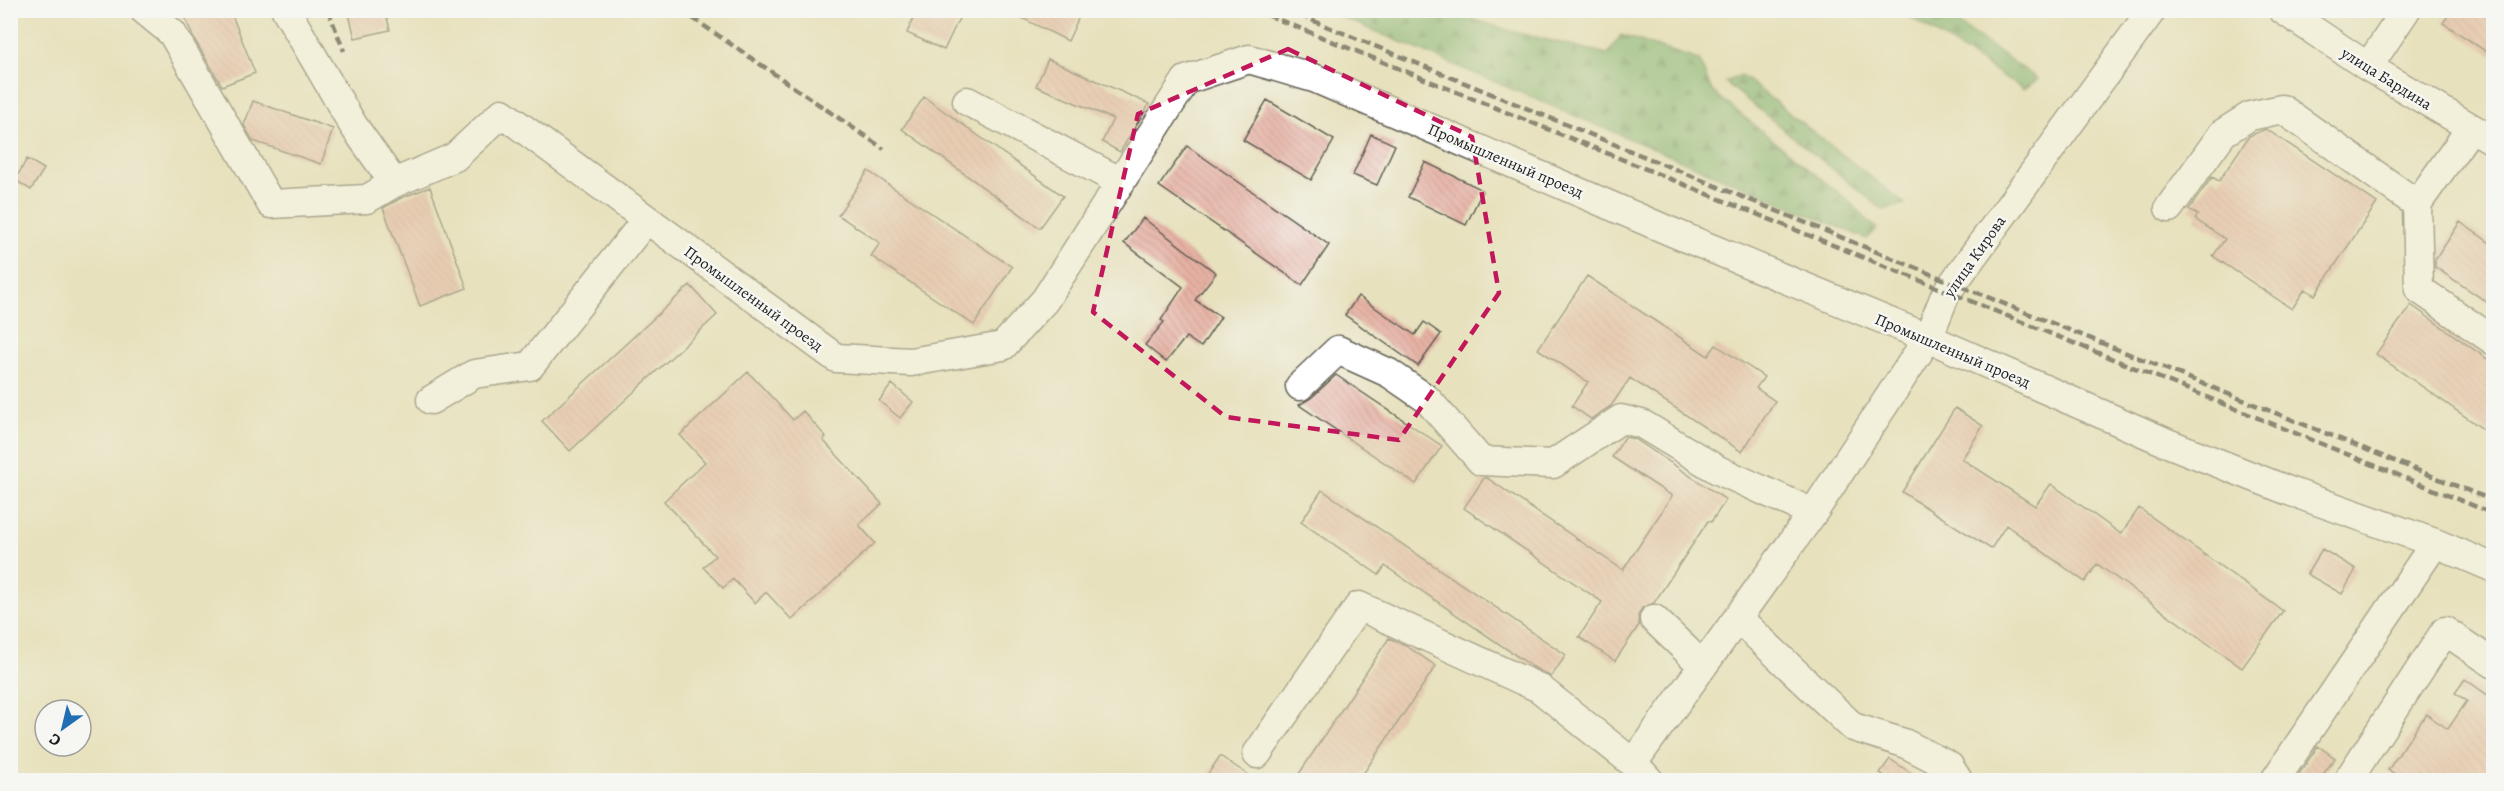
<svg xmlns="http://www.w3.org/2000/svg" width="2504" height="791" viewBox="0 0 2504 791" font-family="Alegreya,serif">
  <defs>
    <pattern id="forest-firs" width="22" height="20" patternUnits="userSpaceOnUse" patternTransform="scale(1.5)"><rect width="22" height="20" fill="#73ae6d"/><path d="M5 1l3.5 6h-7zM16 11l3.5 6h-7z" fill="#5e8d59"/></pattern>
    <pattern id="building-back-hatch" width="6" height="6" patternUnits="userSpaceOnUse" patternTransform="scale(1.5)"><rect width="6" height="6" fill="#e7b2a4"/><path d="M-1 5l2 2M0 0l6 6M5-1l2 2" fill="none" stroke="#c6988d"/></pattern>
  </defs>
  <rect width="100%" height="100%" fill="#f6f6f2"/>
  <filter id="ink" filterUnits="userSpaceOnUse"><feTurbulence type="fractalNoise" baseFrequency=".0167" numOctaves="2"/><feDisplacementMap in="SourceGraphic" scale="12" xChannelSelector="R" yChannelSelector="G"/><feConvolveMatrix kernelMatrix="1 2 1 2 8 2 1 2 1" color-interpolation-filters="sRGB"/></filter>
  <filter id="wash" filterUnits="userSpaceOnUse"><feTurbulence type="fractalNoise" baseFrequency=".008" numOctaves="4" result="noise"/><feDisplacementMap in="SourceGraphic" scale="24" xChannelSelector="R" yChannelSelector="G"/><feGaussianBlur stdDeviation="1.35" result="paint"/><feColorMatrix in="noise" values="0 0 0 0 0 0 0 0 0 0 0 0 0 0 0 0 0 1.4 0 .05"/><feComposite in="paint" operator="in"/></filter>
  <g filter="url(#wash)">
    <rect width="100%" height="100%" fill="#e7e1be"/>
    <path fill="url(#forest-firs)" stroke="#486544" stroke-width="1.5" d="M1327 11H1447L1510 31 1608 54 1621 35 1699 60 1712 91 1845 198 1877 229 1867 239Z
      M1901 11H1940L2038 79 2023 89Z
      M1741 75 1905 204 1883 210 1725 82Z"/>
    <g id="blocks">
      <path fill="url(#building-back-hatch)" d="M202 10H230L255 73 222 86 193 37 185 17Z
        M348 10H385L390 30 355 38Z
        M917 10H963L944 50 907 33Z
        M1006 10H1082L1068 41Z
        M2452 10H2493V56L2443 23Z
        M1048 59 1149 104 1120 152 1102 142 1113 119 1036 86Z
        M924 97 1063 196 1040 228 902 129Z
        M1267 100 1334 140 1311 180 1243 140Z
        M253 101 333 129 321 164 253 141 244 125Z
        M2266 129 2377 203 2315 295 2305 289 2292 309 2213 256 2225 239 2195 219 2198 215 2189 209 2212 177 2219 181 2249 136Z
        M1371 134 1395 145 1377 185 1353 175Z
        M1187 146 1329 245 1302 285 1159 186Z
        M27 159 44 169 31 190 15 180Z
        M1425 162 1483 190 1466 225 1408 197Z
        M868 171 1012 267 974 325 871 256 880 243 838 215Z
        M430 187 467 288 420 306 383 208 401 198Z
        M1143 218 1216 273 1195 300 1221 317 1201 347 1186 337 1166 362 1145 345 1164 322 1161 320 1183 287 1124 243Z
        M2460 222 2493 245V306L2435 267V260Z
        M1587 276 1708 356 1716 345 1764 377 1756 388 1775 401 1742 452 1630 378 1611 406 1591 419 1572 406 1588 382 1538 349Z
        M690 285 717 315 570 451 542 421Z
        M1358 296 1415 335 1424 322 1441 334 1418 366 1345 315Z
        M2411 305 2493 363V436L2376 354Z
        M748 372 793 420 803 411 826 437 823 440 882 504 859 525 875 543 792 620 766 592 755 603 733 579 723 588 703 567 715 556 664 501 705 462 680 435Z
        M1336 375 1442 446 1416 484 1299 405 1311 398Z
        M892 384 913 402 900 418 879 401Z
        M1955 408 1983 426 1962 459 2035 506 2051 484 2121 534 2139 508 2283 611 2242 668 2097 564 2085 582 2006 525 1991 549 1902 492Z
        M1625 437 1635 439 1726 500 1711 522 1708 521 1654 603 1642 608 1638 616 1639 625 1615 661 1579 637 1602 602 1464 508 1484 478H1487L1623 570 1672 496 1612 457Z
        M1322 490 1566 655 1551 677 1533 667 1385 566 1379 575 1301 522Z
        M2322 549 2356 569 2342 594 2307 574Z
        M1389 638 1405 645 1436 666 1359 780H1295Z
        M2465 679 2493 699V780H2391L2395 774 2388 770 2426 714 2448 729 2467 701 2455 693Z
        M2318 746 2335 758 2319 780H2295Z
        M1220 756 1256 780H1204Z
        M1890 759 1921 780H1891L1880 773Z"/>
    </g>
  </g>
  <g filter="url(#ink)">
    <use href="#blocks" fill-opacity="0" stroke="#636155" stroke-width="1.5"/>
    <g fill="none" stroke-linecap="round" stroke-linejoin="round">
      <g stroke="#636155" stroke-width="31">
        <path id="minor" d="M144 10 172 33 271 204 367 199 394 183 455 157 502 113 836 358 911 362 1003 346 1045 300 1186 80 1249 59 1314 78 1667 230 1928 338 2170 444 2289 491 2435 543 2494 568
          M286 10 353 125 394 183
          M2283 10 2368 67 2494 141
          M2368 67 2406 10
          M967 101 1121 182
          M2470 129 2417 204 2419 289 2494 341
          M2169 208 2223 133 2250 116 2282 109 2417 204
          M1300 386 1338 350 1389 373 1427 399 1481 461 1553 464 1621 419 1642 424 1718 470 1813 513
          M431 400 474 374 530 366 646 220
          M1738 618 1853 727 1904 743 1949 766 1958 780
          M1654 619 1703 666
          M1257 754 1359 606 1539 688 1633 763 1649 780
          M1633 763 1813 513 1928 338 1946 293 2152 10
          M2275 780 2435 543
          M2348 780 2445 631 2494 664"/>
      </g>
      <use href="#minor" stroke="#fff" stroke-width="28"/>
      <path stroke="#1c1c1c" stroke-width="4.5" stroke-dasharray="9 4.5" stroke-linecap="butt" d="M328 10 344 51
        M681 10 884 149
        M1255 10 2494 514
        M1287 10 1950 282 2494 501"/>
    </g>
  </g>
  <path d="M0 0H2504V791H0ZM1288 49 1472 137 1499 293 1399 440 1226 417 1093 312 1138 114Z" fill="#e7e1be" fill-opacity=".55" fill-rule="evenodd"/>
  <path fill="none" stroke="#c2185b" stroke-width="4.5" stroke-dasharray="12 8" stroke-linejoin="round" d="M1288 49 1472 137 1499 293 1399 440 1226 417 1093 312 1138 114Z"/>
  <g text-anchor="middle" stroke-width="5" stroke-linejoin="round" paint-order="stroke">
    <g font-size="16" fill="#1c1c1c" stroke="#f6f6f2">
      <text transform="translate(2387 78) rotate(32)" y="6">улица Бардина</text>
      <text transform="translate(1506 160) rotate(23)" y="6">Промышленный проезд</text>
      <text transform="translate(1974 256) rotate(-55)" y="6">улица Кирова</text>
      <text transform="translate(754 298) rotate(36)" y="6">Промышленный проезд</text>
      <text transform="translate(1953 350) rotate(23)" y="6">Промышленный проезд</text>
    </g>
  </g>
  <rect width="2504" height="791" fill="none" stroke="#f6f6f2" stroke-width="36"/>
  <g transform="translate(63 728) rotate(214)"><circle r="28" fill="#f6f6f2" stroke="#9f9f9c" stroke-width="1.5"/>
  <path d="M0-4.5L10 22L0 15L-10 22Z" fill="#1f6fb2"/>
  <text y="-9" font-size="16" font-weight="bold" text-anchor="middle" fill="#1c1c1c">С</text>
  </g>
</svg>
